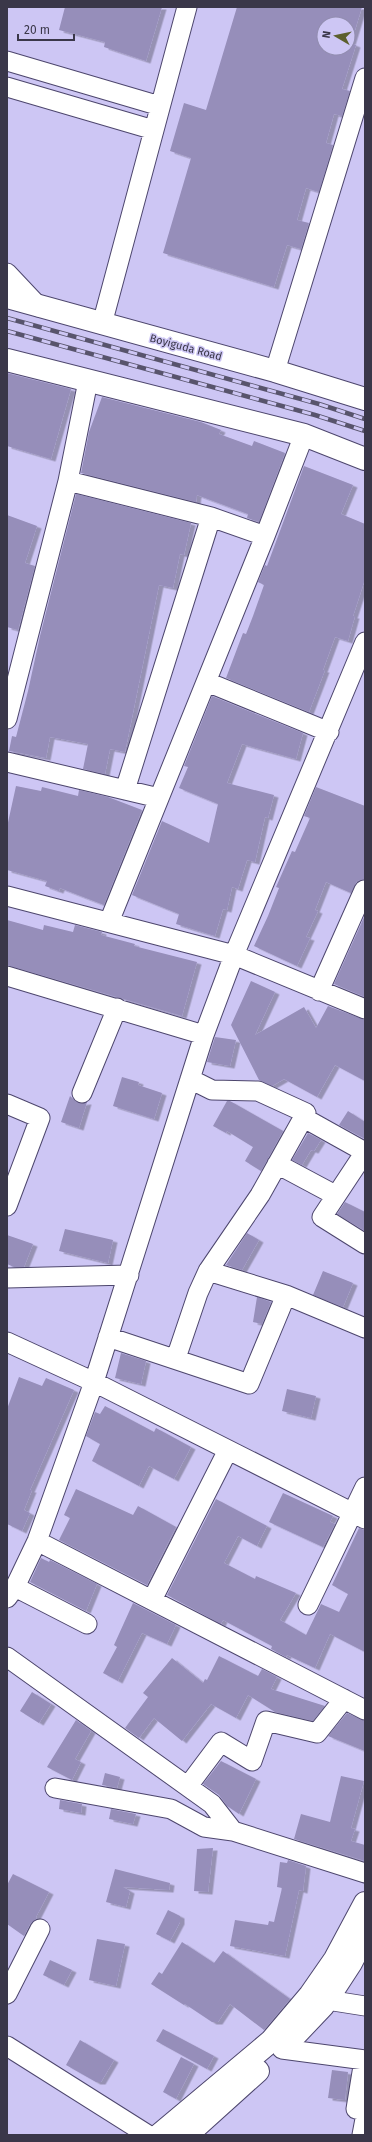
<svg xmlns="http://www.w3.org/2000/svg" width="372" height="2142" viewBox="0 0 372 2142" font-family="'Fira Sans',sans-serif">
  <defs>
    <filter id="shadow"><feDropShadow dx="4.5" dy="2.5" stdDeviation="0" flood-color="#0004"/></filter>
  </defs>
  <rect width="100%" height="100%" fill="#cdc6f4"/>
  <path fill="#968eba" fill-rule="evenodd" filter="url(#shadow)" d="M65 7H162L146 61 104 47 105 42 59 30Z
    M237 7H362L351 43 356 45 342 89 350 91 342 116 334 114 326 143 333 145 319 192 306 188 297 220 309 223 301 249 287 245 274 287 163 253 191 158 170 151 184 103 206 110ZM324 24H348V48H324Z
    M7 373 71 389 51 459 7 446Z
    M102 397 201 422 221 430 219 434 252 446 254 441 285 453 259 522 247 518 248 514 197 495 196 502 81 473 89 432Z
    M304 466 353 485 341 514 365 524V579L353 616H355L348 641 335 637 323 670H325L309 712 226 678 243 633 246 634 253 616 264 585 258 582 265 565 267 566Z
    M76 494 191 523 184 555 180 554 173 588 159 585 125 752 110 749 105 774 83 769 88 744 50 737 46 758 9 751 12 736 16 737 28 691 40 636Z
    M7 515 37 526 25 563 35 566 18 630 7 627Z
    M212 696 303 733 296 759 242 744 227 783 274 795 268 818 265 817 255 862 247 860 238 889 232 887 227 910 223 909 215 936 176 924 179 914 132 895 162 821 209 843 218 804 179 788 188 767 184 766Z
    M16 786 41 791 42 787 78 796 79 790 108 797 142 810 104 905 60 888 59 891 45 886 47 881 7 870V827Z
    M316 787 365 806V879L357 881 351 893 326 882 315 910 318 911 306 937 310 938 297 966 254 946 268 916 279 888 276 887 292 851 295 852 310 818 304 816Z
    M365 915V997L334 984Z
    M7 920 43 930 44 925 73 932 75 925 102 932 101 935 135 944 134 946 197 962 182 1016 7 965Z
    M251 981 275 992 255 1035 304 1007 316 1028 328 1006 365 1020V1081L335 1065 317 1097 284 1079 272 1086 259 1080 231 1025Z
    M215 1037 236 1040 230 1066 207 1062Z
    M122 1077 139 1082 138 1085 162 1093 154 1119 113 1106Z
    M70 1096 78 1103 87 1102 79 1128 61 1122Z
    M227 1101H230L283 1131 261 1171 245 1161 253 1147 227 1131 226 1133 213 1126Z
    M348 1111 365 1122V1139L339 1125Z
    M308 1133 321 1140 314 1151 311 1150 302 1165 292 1160Z
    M345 1202 365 1212V1231L337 1214Z
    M65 1229 113 1240 108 1263 59 1251Z
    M247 1233 259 1240 242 1270 226 1265Z
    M7 1235 33 1244 24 1267H14L7 1264Z
    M323 1271 353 1283 343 1307 313 1295Z
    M257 1297 271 1302 262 1324 253 1322Z
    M121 1353 146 1361 141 1384 115 1378Z
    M19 1377 42 1386 46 1378 74 1390 30 1490H32L24 1510 30 1513 22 1531 7 1524V1409Z
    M287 1389 316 1396 311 1418 282 1411Z
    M105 1406 154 1432 156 1428 191 1447 174 1479 149 1466 139 1486 92 1461 100 1444 86 1436 95 1412 100 1414Z
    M76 1489 133 1515 138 1506 176 1527 147 1585 59 1540 70 1518 64 1515Z
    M283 1493 333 1516 330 1522 335 1524 323 1547 269 1522Z
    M216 1499 267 1526 257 1546 238 1536 224 1563 255 1579 256 1576 296 1593 280 1620 306 1635 321 1604 339 1612 348 1594 332 1585 359 1528 365 1530V1652L330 1634 315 1668 287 1655 286 1657 271 1649 272 1646 223 1620 221 1624 167 1595Z
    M41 1558 49 1562 50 1560 97 1584 86 1611 30 1582Z
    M133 1603 176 1625 167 1644 142 1633 118 1681 103 1673 117 1647 114 1645Z
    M219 1656 258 1676 262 1669 277 1677 271 1689 325 1706 313 1721 275 1712 248 1695 236 1718 211 1704 182 1741 154 1718 139 1738 125 1728 148 1697 143 1693 172 1658 203 1683 205 1679 207 1680Z
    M32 1692 51 1704 39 1723 20 1711Z
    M347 1713 365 1721V1751L328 1736Z
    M76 1720 91 1731 75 1759 81 1762 72 1780 47 1767Z
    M221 1761 256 1779 239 1814 227 1806 219 1795 203 1784Z
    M105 1773 120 1777 117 1788 102 1785Z
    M341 1776 364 1781 351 1828 355 1829 351 1841 365 1845V1861L294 1839 301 1814 330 1822Z
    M60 1800 82 1804 81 1813 59 1809Z
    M111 1809 136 1814 133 1824 109 1819Z
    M213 1848 208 1892 194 1891 197 1849Z
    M288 1860 306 1866 303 1891 299 1890 285 1956 230 1946 235 1920 268 1925 269 1921 274 1922 282 1888 277 1887 280 1862 287 1863Z
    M115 1869 170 1883 169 1890 123 1887 130 1891 126 1907 106 1902Z
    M13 1874 49 1892 36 1917 37 1918 30 1924 24 1936 7 1924V1885Z
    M168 1910 180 1916V1922L170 1941 156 1934Z
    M97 1939 125 1944 116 1986 89 1980Z
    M182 1942 214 1963 223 1951 290 1999 264 2030 230 2004 218 2022H212L185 2004 184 2005 151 1984 159 1972 162 1974Z
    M50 1960 72 1970 64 1985 43 1975Z
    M163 2029 214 2056 207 2069 156 2041Z
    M80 2040 114 2060 101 2082H96L66 2065Z
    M181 2057 194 2064 176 2099 163 2092Z
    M332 2070 348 2072 345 2100 328 2098Z"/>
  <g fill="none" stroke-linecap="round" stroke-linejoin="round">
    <g stroke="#4d466d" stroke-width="21">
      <path id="minor" d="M7 61 160 106
        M7 87 154 130
        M7 273 39 307
        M102 324 187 7
        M275 371 365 78
        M68 481 211 517 265 536
        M207 682 329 732
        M7 719 68 481 88 381
        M7 762 159 798
        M125 790 211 517
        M7 896 234 955 365 1009
        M109 922 265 536 304 435
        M7 976 204 1035
        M319 991 364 890
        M82 1093 117 1008
        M7 1104 40 1118 7 1206
        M304 1118 365 1152 322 1217 365 1244
        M277 1164 335 1195
        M208 1271 286 1295 365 1328
        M7 1278 129 1275
        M108 1337 249 1384 286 1295
        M7 1342 94 1382 365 1519
        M176 1358 198 1293 208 1271 260 1195 306 1113 258 1091 212 1090 190 1079
        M37 1541 365 1710
        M15 1587 87 1624
        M7 1598 15 1587 37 1541 94 1382 204 1035 234 955 365 642
        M152 1600 228 1450
        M308 1605 365 1487
        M7 1657 212 1804 233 1831 365 1873
        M188 1786 221 1742 252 1761 266 1721 317 1733 344 1699
        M55 1788 171 1809 204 1827 233 1831
        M7 1994 40 1929
        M327 2000 365 2006
        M7 2046 148 2135
        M282 2049 365 2060
        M364 2060 356 2109 365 2111
        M362 2135 365 2119"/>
    </g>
    <g stroke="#4d466d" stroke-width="24">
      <path id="major" d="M7 297 275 371 365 399
        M7 360 304 435 365 459
        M285 2046 323 2006 351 1963 365 1936
        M159 2135 271 2041 310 1995 335 1959 365 1903
        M187 2135 258 2071"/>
    </g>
    <use href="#minor" stroke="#fff" stroke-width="19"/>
    <use href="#major" stroke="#fff" stroke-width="22"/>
    <g stroke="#58546c" stroke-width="4.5">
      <path id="rail" d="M7 318 319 404 365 419
        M7 331 315 415 365 431"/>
    </g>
    <use href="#rail" stroke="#cdc6f4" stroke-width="3" stroke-dasharray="9" stroke-linecap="butt"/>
  </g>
  <g text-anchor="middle" stroke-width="3" stroke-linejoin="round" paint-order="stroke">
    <g font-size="11" fill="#3a3749" stroke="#cdc6f4">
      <text transform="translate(186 347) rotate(15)" y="4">Boyiguda Road</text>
    </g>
  </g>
  <rect width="372" height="2142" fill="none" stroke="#3a3749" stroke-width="16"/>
  <g transform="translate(336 36) rotate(279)"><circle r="19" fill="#cdc6f4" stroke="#928db0"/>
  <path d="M0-3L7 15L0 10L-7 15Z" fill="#5c5f2d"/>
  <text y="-6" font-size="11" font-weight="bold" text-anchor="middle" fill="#3a3749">N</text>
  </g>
  <path d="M18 34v6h56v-6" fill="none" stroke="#3a3749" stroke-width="2"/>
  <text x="24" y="34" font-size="12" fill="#3a3749" stroke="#cdc6f4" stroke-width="3" paint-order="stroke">20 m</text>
</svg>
